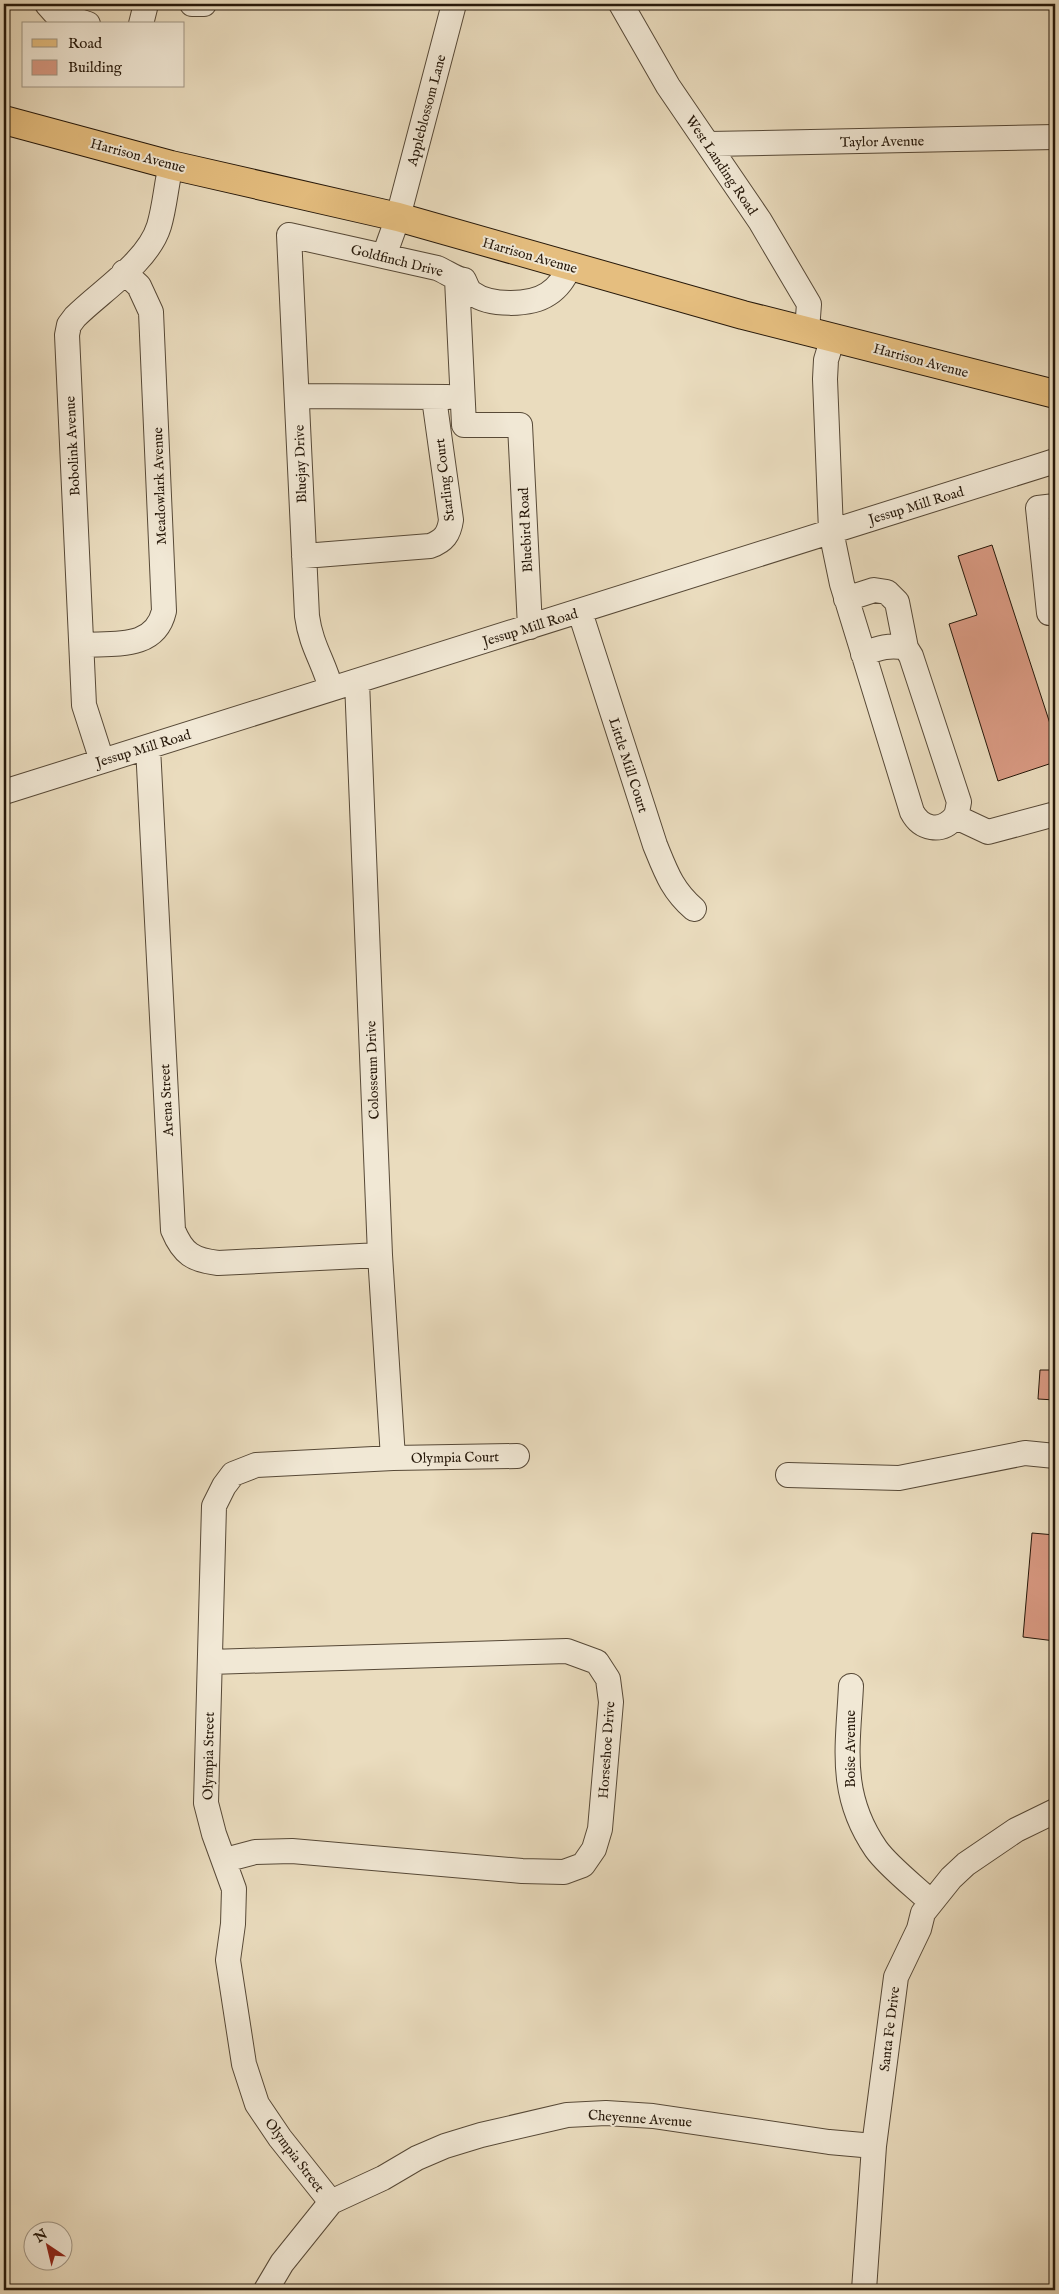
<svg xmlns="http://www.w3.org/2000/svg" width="1059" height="2294" viewBox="0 0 1059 2294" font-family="'IM FELL English',serif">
  <rect width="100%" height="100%" fill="#eadcbe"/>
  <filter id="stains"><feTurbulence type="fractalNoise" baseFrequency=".004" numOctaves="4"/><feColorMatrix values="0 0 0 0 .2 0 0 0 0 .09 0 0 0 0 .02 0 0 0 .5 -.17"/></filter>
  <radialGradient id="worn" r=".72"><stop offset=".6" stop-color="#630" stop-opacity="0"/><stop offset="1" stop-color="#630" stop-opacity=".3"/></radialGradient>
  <path fill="#d99a83" stroke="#26180a" d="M992 545 1055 739V762L998 781 949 624 977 615 958 556Z
    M1040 1370H1055V1400L1038 1399Z
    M1032 1533 1055 1535V1641L1023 1637Z"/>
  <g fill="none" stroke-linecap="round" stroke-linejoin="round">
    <g stroke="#574937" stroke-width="26">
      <path id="minor" d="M47 4 55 13 88 24
        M192 4H204
        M621 4 668 86 760 221 809 304 807 330
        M141 24 146 4
        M709 144 1055 137
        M384 256 398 217 454 4
        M457 279 464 425H520L530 627
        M833 337 826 360 825 379 831 531 842 584 912 812C921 829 941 834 955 817 957 814 958 807 959 802L911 656 906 648C890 644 879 648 863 654
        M298 396 448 397
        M1055 506 1038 508 1049 613H1055
        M304 556 430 546C444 541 449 534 451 520L434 398
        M846 599 874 590 887 592 897 602 906 648
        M580 612 655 845C666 872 672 890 694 909
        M82 645C114 643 155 650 164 611L151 312 139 286 124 272
        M357 681 380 1255 393 1458
        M331 689C324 662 311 646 307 616L289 235 437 268C447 272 455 279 464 280 466 284 468 291 472 293 489 306 530 306 548 294 559 287 564 278 570 267
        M148 747 173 1230C183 1254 193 1260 218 1263L380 1255
        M102 761 84 705 67 335 69 325 75 317C101 291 148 262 159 226 165 206 166 185 171 165
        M4 792 1055 461
        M956 817 988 832 1055 814
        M788 1475 899 1478 1025 1453 1055 1456
        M210 1662 567 1651 597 1662 608 1679 611 1702 600 1829 594 1849 583 1865 564 1872 522 1871 292 1851 255 1852 225 1860
        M851 1686C848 1747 838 1794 876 1849 888 1866 915 1887 931 1902
        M331 2202 280 2138 257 2104 244 2064 228 1960 233 1924 234 1889 214 1834 206 1803 214 1506 224 1486 233 1474 256 1465 393 1458 517 1456
        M266 2290 282 2263 331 2202 383 2178 417 2158 445 2146 481 2135 567 2115 606 2113 653 2116 829 2142 874 2146
        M864 2290 874 2146 896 1977 919 1929 923 1913 951 1878 966 1864 1016 1830 1055 1811"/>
    </g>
    <g stroke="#26180a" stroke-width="30">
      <path id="major" d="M4 120 171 165 398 217 743 315 1055 394"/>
    </g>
    <use href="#minor" stroke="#f1e8d5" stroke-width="24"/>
    <use href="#major" stroke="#e5be7f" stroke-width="28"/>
  </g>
  <g text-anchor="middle" stroke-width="4" stroke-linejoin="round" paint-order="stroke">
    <g font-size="14" fill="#26180a" stroke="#f1e8d5">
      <text transform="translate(426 110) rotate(-75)" y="5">Appleblossom Lane</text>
      <text transform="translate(882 141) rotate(-1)" y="5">Taylor Avenue</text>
      <text transform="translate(138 155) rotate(15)" y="5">Harrison Avenue</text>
      <text transform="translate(722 165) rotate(56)" y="5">West Landing Road</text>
      <text transform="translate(530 255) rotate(16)" y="5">Harrison Avenue</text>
      <text transform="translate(397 260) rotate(14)" y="5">Goldfinch Drive</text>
      <text transform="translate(921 360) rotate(15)" y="5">Harrison Avenue</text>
      <text transform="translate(72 446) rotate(-93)" y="5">Bobolink Avenue</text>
      <text transform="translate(300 464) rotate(-92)" y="5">Bluejay Drive</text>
      <text transform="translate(444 480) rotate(-97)" y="5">Starling Court</text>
      <text transform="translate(159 486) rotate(-92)" y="5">Meadowlark Avenue</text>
      <text transform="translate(916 505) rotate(-17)" y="5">Jessup Mill Road</text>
      <text transform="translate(525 530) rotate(-93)" y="5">Bluebird Road</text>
      <text transform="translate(530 627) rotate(-17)" y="5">Jessup Mill Road</text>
      <text transform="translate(143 748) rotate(-17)" y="5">Jessup Mill Road</text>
      <text transform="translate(629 765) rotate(72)" y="5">Little Mill Court</text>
      <text transform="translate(372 1070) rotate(-92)" y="5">Colosseum Drive</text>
      <text transform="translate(166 1100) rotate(-93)" y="5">Arena Street</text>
      <text transform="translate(455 1457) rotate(-1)" y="5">Olympia Court</text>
      <text transform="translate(850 1749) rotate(-90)" y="5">Boise Avenue</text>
      <text transform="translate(606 1750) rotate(-86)" y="5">Horseshoe Drive</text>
      <text transform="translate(208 1756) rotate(-89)" y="5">Olympia Street</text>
      <text transform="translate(889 2029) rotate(-83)" y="5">Santa Fe Drive</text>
      <text transform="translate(640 2118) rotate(4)" y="5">Cheyenne Avenue</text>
      <text transform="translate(295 2155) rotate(53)" y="5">Olympia Street</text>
    </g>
  </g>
  <rect width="1059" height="2294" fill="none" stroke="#eadcbe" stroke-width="20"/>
  <rect x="5" y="5" width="1049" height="2284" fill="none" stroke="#26180a" stroke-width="2.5"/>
  <rect x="10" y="10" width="1039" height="2274" fill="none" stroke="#26180a"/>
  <rect x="22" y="22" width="162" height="65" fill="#f1e8d5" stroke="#a09584"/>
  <rect x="32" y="39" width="25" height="8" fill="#e5be7f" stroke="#a09584"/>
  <text x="68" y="48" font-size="15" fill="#26180a">Road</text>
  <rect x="32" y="60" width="25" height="15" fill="#d99a83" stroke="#a09584"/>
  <text x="68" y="72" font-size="15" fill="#26180a">Building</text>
  <g transform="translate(48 2246) rotate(325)"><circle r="24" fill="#f1e8d5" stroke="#a09584"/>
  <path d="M0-4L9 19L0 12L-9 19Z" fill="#8f2418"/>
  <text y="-8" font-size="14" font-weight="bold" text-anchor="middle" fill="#26180a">N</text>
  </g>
  <rect width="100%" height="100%" filter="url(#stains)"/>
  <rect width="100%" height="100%" fill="url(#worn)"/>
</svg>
